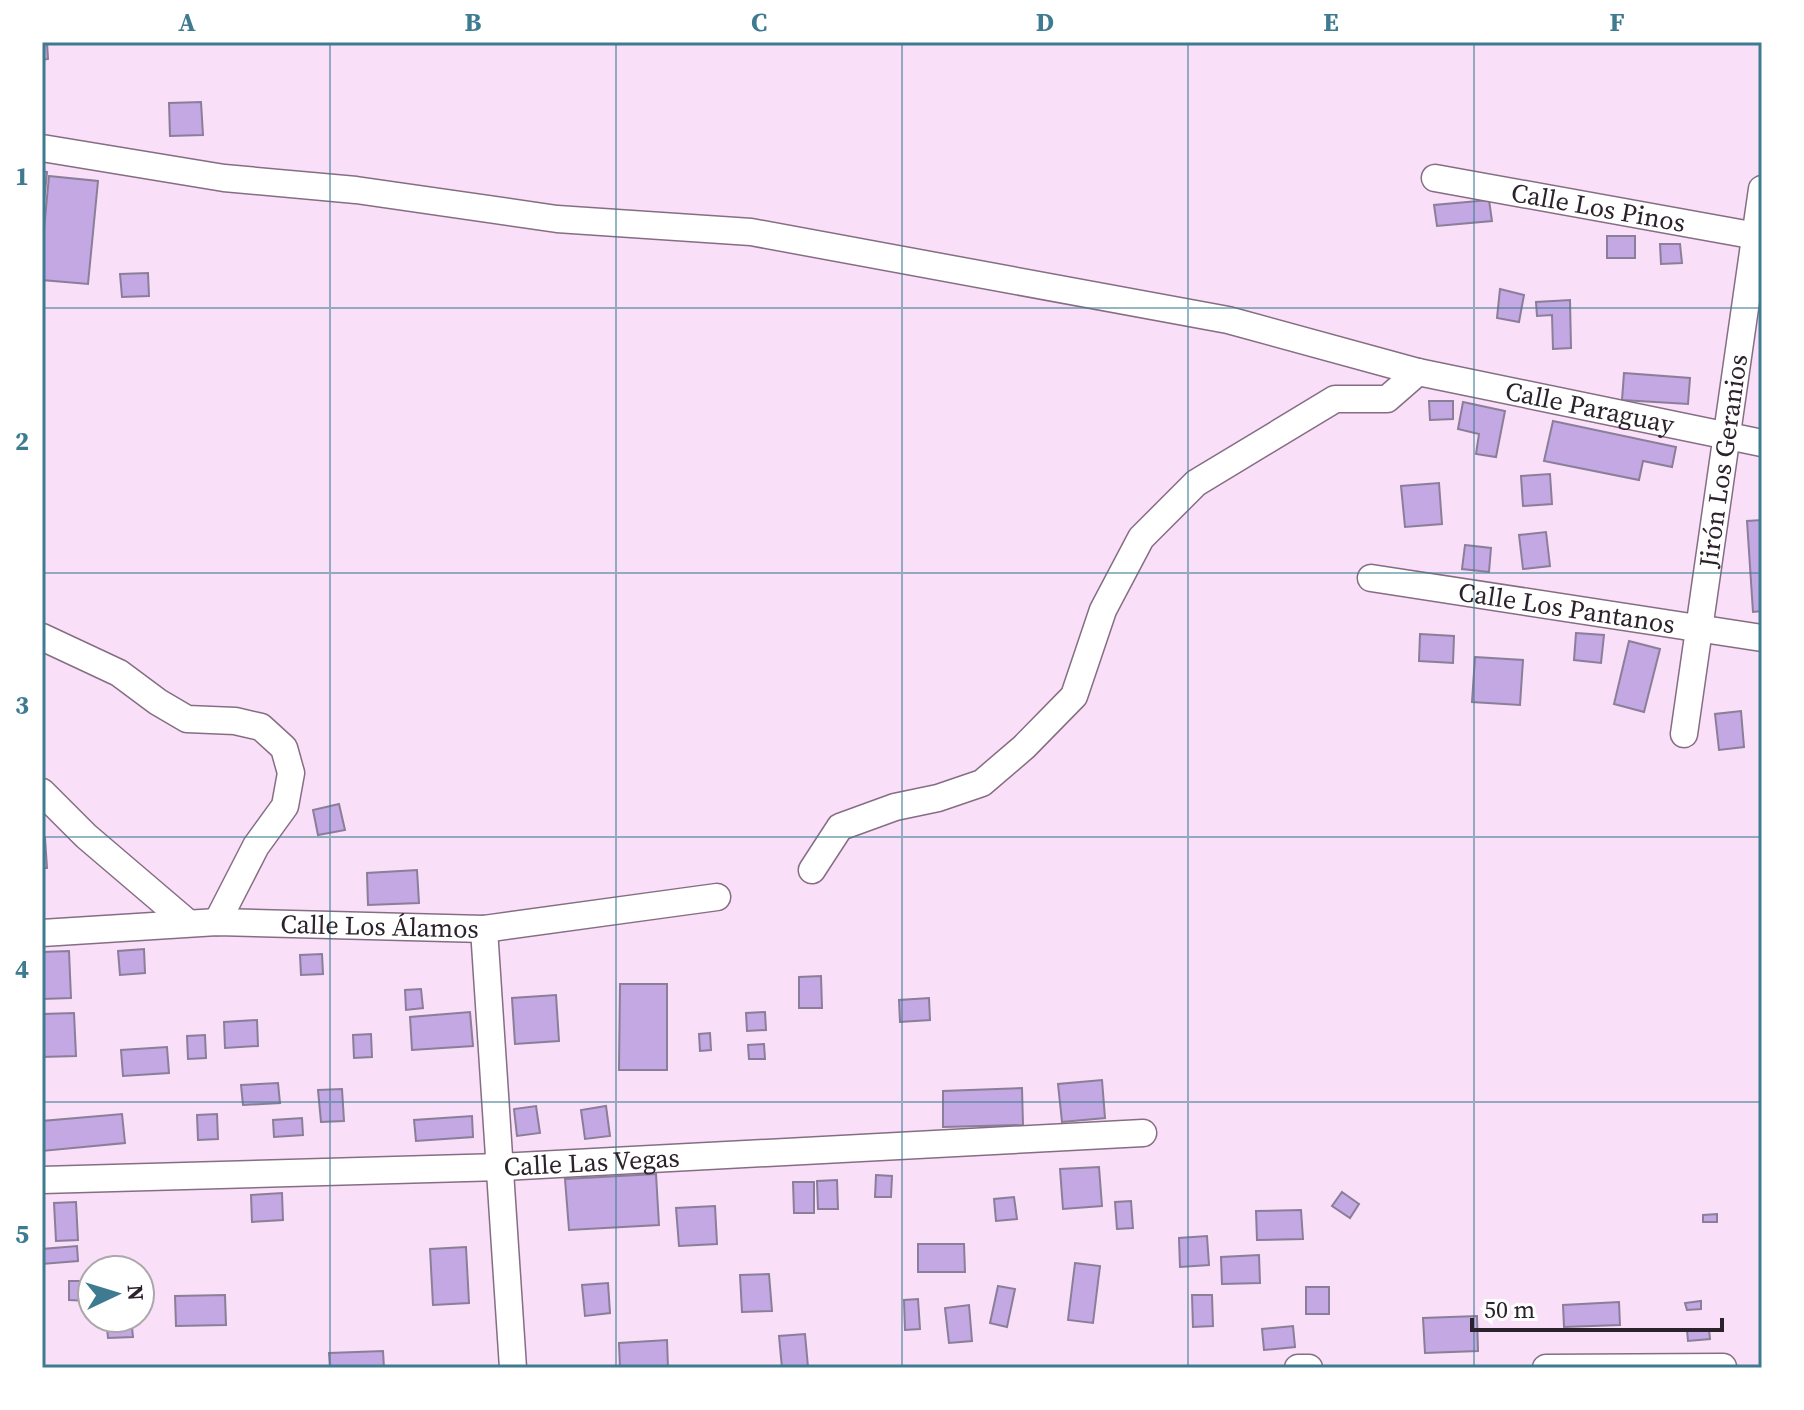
<svg xmlns="http://www.w3.org/2000/svg" width="1804" height="1410" viewBox="0 0 1804 1410" font-family="'Source Serif 4',serif">
  <rect width="100%" height="100%" fill="#f9dff7"/>
  <path fill="#c3a8e4" stroke="#8a7e99" stroke-width="2" d="M42 42H47L48 59 42 60Z
    M201 102 203 135 170 136 169 103Z
    M42 171 47 172 42 223Z
    M49 176 98 181 88 284 42 280V250Z
    M1489 200 1492 221 1437 226 1434 205Z
    M1607 236H1635V258H1607Z
    M1660 244H1680L1682 263 1661 264Z
    M148 273 149 296 122 297 120 274Z
    M1500 289 1524 295 1519 322 1497 318Z
    M1570 300 1571 348 1553 349 1552 315 1537 316 1536 302Z
    M1624 373 1690 378 1688 404 1622 400Z
    M1429 401H1453V419L1430 420Z
    M1463 402 1505 411 1496 457 1476 454 1479 434 1458 429Z
    M1553 421 1676 447 1672 467 1643 461 1639 480 1544 461Z
    M1550 474 1552 504 1523 506 1521 476Z
    M1439 483 1442 524 1405 527 1401 486Z
    M1762 520V611L1753 612 1747 521Z
    M1546 532 1550 566 1523 569 1519 535Z
    M1465 545 1491 548 1489 572 1462 569Z
    M1576 633 1604 635 1601 663 1574 660Z
    M1420 634 1454 636 1453 663 1419 661Z
    M1629 641 1660 649 1644 712 1614 704Z
    M1475 657 1523 660 1520 705 1472 702Z
    M1741 711 1744 747 1719 750 1715 714Z
    M339 804 345 830 318 835 313 810Z
    M42 838H45L47 868H42Z
    M417 870 419 903 368 905 367 873Z
    M144 949 145 973 120 975 118 951Z
    M69 951 71 998 42 999V952Z
    M322 954 323 974 301 975 300 955Z
    M821 976 822 1008H799V977Z
    M620 984H667V1070H619Z
    M421 989 423 1008 406 1010 405 990Z
    M556 995 559 1041 515 1044 512 998Z
    M929 998 930 1020 900 1022 899 1000Z
    M470 1012 473 1046 412 1050 410 1017Z
    M765 1012 766 1030 747 1031 746 1013Z
    M74 1013 76 1056 42 1057V1014Z
    M257 1020 258 1046 225 1048 224 1022Z
    M710 1033 711 1050 700 1051 699 1034Z
    M371 1034 372 1057 354 1058 353 1035Z
    M205 1035 206 1058 188 1059 187 1036Z
    M764 1044 765 1059H749L748 1045Z
    M167 1047 169 1073 123 1076 121 1050Z
    M1102 1080 1105 1118 1062 1122 1058 1084Z
    M278 1083 280 1103 243 1105 241 1085Z
    M1022 1088 1023 1125 943 1127V1091Z
    M342 1089 344 1121 321 1122 318 1090Z
    M536 1106 540 1133 517 1136 514 1109Z
    M606 1106 610 1136 585 1139 581 1110Z
    M122 1114 125 1143 42 1151V1121Z
    M217 1114 218 1139 198 1140 197 1115Z
    M472 1116 473 1137 416 1141 414 1120Z
    M302 1118 303 1135 274 1137 273 1120Z
    M1099 1167 1102 1206 1063 1209 1060 1169Z
    M656 1174 659 1225 569 1230 565 1179Z
    M876 1175 892 1176 891 1197H875Z
    M837 1180 838 1209H818L817 1181Z
    M793 1182H814V1213H794Z
    M1342 1192 1359 1204 1350 1218 1332 1206Z
    M282 1193 283 1220 252 1222 251 1195Z
    M1014 1197 1017 1219 996 1221 994 1199Z
    M1131 1201 1133 1228 1117 1229 1115 1202Z
    M76 1202 78 1240 56 1241 54 1203Z
    M715 1206 717 1244 679 1246 676 1208Z
    M1301 1210 1303 1239 1257 1240 1256 1211Z
    M1717 1214V1222H1703V1215Z
    M1207 1236 1209 1265 1180 1267 1179 1238Z
    M918 1244H964L965 1272H918Z
    M77 1246 78 1261 42 1264V1249Z
    M466 1247 469 1303 433 1305 430 1249Z
    M1259 1255 1260 1283 1222 1284 1221 1257Z
    M1075 1263 1100 1266 1093 1323 1068 1320Z
    M769 1274 772 1311 742 1312 740 1275Z
    M69 1281H91L90 1301 69 1300Z
    M608 1283 610 1313 585 1316 582 1285Z
    M998 1286 1015 1289 1007 1327 990 1323Z
    M1306 1287H1329V1314H1306Z
    M225 1295 226 1325 176 1326 175 1296Z
    M1192 1295H1212L1213 1326 1193 1327Z
    M918 1299 920 1329 905 1330 904 1300Z
    M1701 1301V1309L1687 1310 1685 1303Z
    M1619 1302 1620 1325 1564 1327 1563 1305Z
    M969 1305 972 1341 949 1343 945 1308Z
    M1477 1316 1478 1351 1425 1353 1423 1318Z
    M106 1318H131L133 1337 108 1338Z
    M1293 1326 1295 1347 1264 1350 1262 1329Z
    M1709 1329 1710 1339 1688 1341 1687 1330Z
    M805 1334 808 1367 782 1368 779 1336Z
    M667 1340 668 1368H620L619 1343Z
    M383 1351 384 1368H330L329 1353Z"/>
  <g fill="none" stroke-linecap="round" stroke-linejoin="round">
    <g stroke="#856e84" stroke-width="29">
      <g id="minor">
        <path id="s1" d="M42 148 224 178 356 190 557 219 751 232 1228 320 1418 372 1762 443"/>
        <path id="s2" d="M1435 178 1762 237"/>
        <path id="s3" d="M1371 578 1762 638"/>
        <path d="M42 637 119 673 158 702 187 719 235 721 261 727 284 748 291 773 285 806 256 846 217 922"/>
        <path id="s4" d="M1684 734 1762 189"/>
        <path d="M42 792 86 836 188 923"/>
        <path d="M812 870 840 827 895 807 938 798 982 783 1024 747 1074 696 1103 610 1141 538 1196 483 1335 399H1387L1418 372"/>
        <path d="M484 929 513 1368"/>
        <path id="s5" d="M42 933 217 922 484 929 717 897"/>
        <path id="s6" d="M42 1180 501 1167 1143 1133"/>
        <path d="M1298 1368H1309"/>
        <path d="M1546 1368 1723 1367"/>
      </g>
    </g>
    <use href="#minor" stroke="#fff" stroke-width="26"/>
  </g>
  <path fill="none" stroke="#3e7b91" stroke-width="2" stroke-opacity="0.55" d="M330 42V1368M616 42V1368M902 42V1368M1188 42V1368M1474 42V1368M42 308H1762M42 573H1762M42 837H1762M42 1102H1762"/>
  <g text-anchor="middle" stroke-width="6" stroke-linejoin="round" paint-order="stroke">
    <g font-size="26" fill="#2c222b" stroke="#fff">
      <text dy="9" stroke="none"><textPath href="#s2" startOffset="166">Calle Los Pinos</textPath></text>
      <text dy="9" stroke="none"><textPath href="#s1" startOffset="1572">Calle Paraguay</textPath></text>
      <text dy="9" stroke="none"><textPath href="#s4" startOffset="276">Jirón Los Geranios</textPath></text>
      <text dy="9" stroke="none"><textPath href="#s3" startOffset="198">Calle Los Pantanos</textPath></text>
      <text dy="9" stroke="none"><textPath href="#s5" startOffset="338">Calle Los Álamos</textPath></text>
      <text dy="9" stroke="none"><textPath href="#s6" startOffset="550">Calle Las Vegas</textPath></text>
    </g>
  </g>
  <rect width="1804" height="1410" fill="none" stroke="#ffffff" stroke-width="88"/>
  <g transform="translate(116 1294) rotate(86)"><circle r="38" fill="#ffffff" stroke="#aba7aa" stroke-width="2"/>
  <path d="M0-6L14 30L0 20L-14 30Z" fill="#3e7b91"/>
  <text y="-12" font-size="22" font-weight="bold" text-anchor="middle" fill="#2c222b">N</text>
  </g>
  <path d="M1472 1318v12h250v-12" fill="none" stroke="#2c222b" stroke-width="4"/>
  <text x="1484" y="1318" font-size="24" fill="#2c222b" stroke="#ffffff" stroke-width="6" paint-order="stroke">50 m</text>
  <rect x="44" y="44" width="1716" height="1322" fill="none" stroke="#3e7b91" stroke-width="3"/>
  <g font-size="26" text-anchor="middle" font-weight="bold" fill="#3e7b91">
    <text x="187" y="31">A</text>
    <text x="473" y="31">B</text>
    <text x="759" y="31">C</text>
    <text x="1045" y="31">D</text>
    <text x="1331" y="31">E</text>
    <text x="1617" y="31">F</text>
    <text x="22" y="185">1</text>
    <text x="22" y="450">2</text>
    <text x="22" y="714">3</text>
    <text x="22" y="978">4</text>
    <text x="22" y="1243">5</text>
  </g>
</svg>
